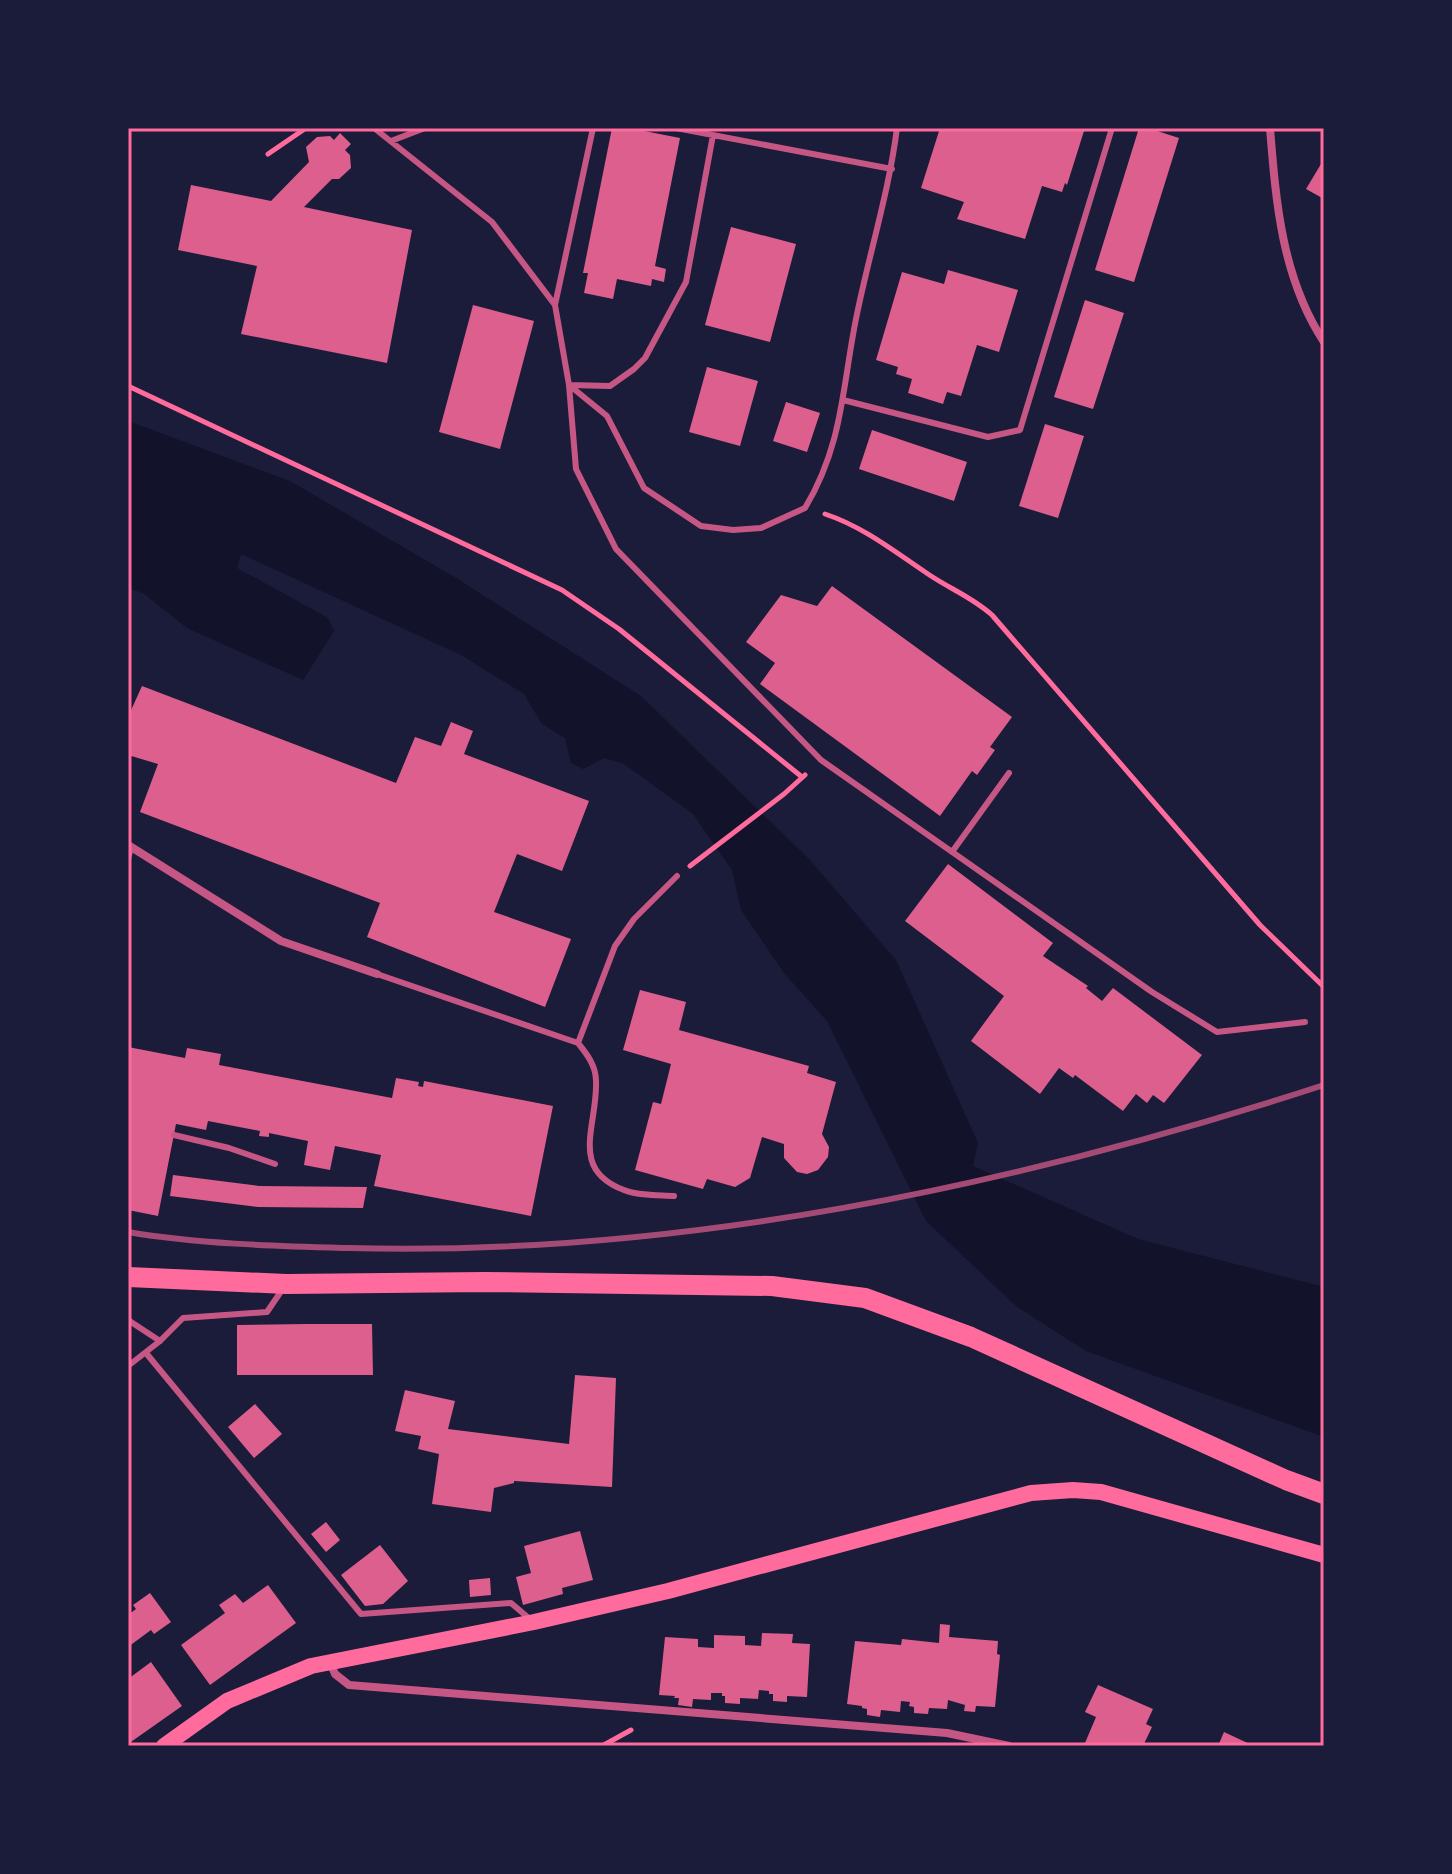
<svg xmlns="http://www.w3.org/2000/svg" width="1452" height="1874" viewBox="0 0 1452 1874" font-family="Jost,sans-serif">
  <rect width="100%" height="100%" fill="#1b1b3a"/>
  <path fill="#12122b" d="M128 421 290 481 456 578 641 696 809 859 896 960 978 1143 973 1166 1138 1239 1324 1287V1437L1086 1351 1016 1306 926 1221 827 1021 784 973 741 910 732 870 693 814 624 764 604 758 583 769 571 763 565 738 542 724 524 694 461 655 241 554 237 568 328 618 334 631 303 680 187 628 143 593 128 588Z"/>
  <path fill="#dd5f8e" d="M612 128H629L680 138 655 266 666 269 664 282 652 279 651 286 617 279 613 299 584 293 588 273H583Z
    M940 128H1079L1084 131 1067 185 1065 183 1062 192 1042 186 1025 239 957 219 964 202 921 188Z
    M1139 128H1148L1179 138 1134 282 1095 270Z
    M340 133 351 144 345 150 350 155 351 168 339 179H332L304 207 412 230 387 363 241 334 257 266 178 250 191 185 271 201 309 162 306 147 317 137 330 136 334 140Z
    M1324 159V199L1306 189Z
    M731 227 796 244 770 342 705 325Z
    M948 270 1018 290 999 352 977 345 961 396 947 392 943 404 908 393 912 379 896 374 898 367 876 360 902 272 944 284Z
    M1085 300 1124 313 1093 409 1054 397Z
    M473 305 534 321 500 449 439 432Z
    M707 367 758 381 740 446 689 432Z
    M786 402 820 413 807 452 773 441Z
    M1045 424 1084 436 1058 518 1019 506Z
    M872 430 967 462 954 501 859 469Z
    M832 586 1012 717 990 747 995 750 977 775 972 771 940 816 760 684 775 663 746 642 781 595 817 606Z
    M142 686 396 783 415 737 441 746 451 722 473 731 464 754 589 801 562 871 517 854 494 912 571 939 545 1007 367 937 380 903 140 812 158 764 128 755V717Z
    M948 864 1053 943 1043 956 1088 986 1086 988 1102 1001 1113 988 1202 1055 1164 1103 1153 1095 1147 1103 1136 1094 1123 1111 1075 1075 1073 1078 1059 1068 1040 1094 971 1041 1004 996 905 921Z
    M640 990 686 1002 679 1030 809 1066 807 1073 836 1082 822 1134 829 1147 828 1157 818 1170 807 1174 797 1172 784 1158V1144L762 1137 750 1178 735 1187 707 1179 703 1189 635 1170 653 1102 661 1104 671 1064 623 1050Z
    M128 1047 185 1058 187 1048 221 1054 219 1065 392 1098 396 1078 419 1082 418 1086 423 1087 424 1081 553 1106 531 1216 374 1186 381 1155 335 1146 330 1170 304 1165 308 1141 269 1133V1137L259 1136 260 1131 208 1121 206 1130 176 1124 158 1216 128 1210Z
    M173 1175 259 1186 367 1187 363 1208 258 1207 170 1196Z
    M306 1324H372L373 1375H237V1325Z
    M575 1375 616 1378 612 1487 514 1481V1483L494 1488 491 1512 432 1504 439 1454 418 1449 421 1436 395 1431 405 1390 455 1401 448 1429 569 1444Z
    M255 1404 282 1434 254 1458 228 1427Z
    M326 1522 340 1540 326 1552 311 1534Z
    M580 1531 593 1580 562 1588 563 1594 523 1605 516 1577 531 1573 524 1546Z
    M380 1545 408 1581 383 1604 365 1606 341 1575Z
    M490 1578 491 1595 470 1597 469 1580Z
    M268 1585 296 1623 210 1685 181 1645 225 1613 219 1605 235 1594 243 1603Z
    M150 1593 171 1622 154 1634 151 1630 128 1647V1615L136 1609 133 1605Z
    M940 1624 950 1625 949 1637 998 1641 997 1654 1000 1655 995 1707 976 1706 975 1712 964 1711 965 1705 948 1700 947 1709 929 1708 928 1714 914 1713V1707L909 1706 910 1702 901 1701 900 1712 881 1710 880 1717 867 1715V1709L862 1708V1706L847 1704 855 1641 901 1645 902 1639 939 1643Z
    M762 1633 793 1634 792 1643 810 1644 807 1697 787 1696V1702L773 1701V1694H769V1691L759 1690 758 1699 740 1698V1704L725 1703V1696H722V1693H711V1700L693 1699 692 1707 678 1705 679 1698H674L675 1696 659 1695 665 1637 698 1639V1647L714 1648V1635L745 1636V1645L761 1646Z
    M151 1662 182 1706 128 1744V1679Z
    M1098 1685 1153 1709 1146 1724 1152 1727 1143 1746H1092L1085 1743 1096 1717 1085 1712Z
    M1224 1732 1254 1746H1218Z"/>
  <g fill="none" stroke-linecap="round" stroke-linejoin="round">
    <path stroke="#ff6b9d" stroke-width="5" d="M268 154 306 128
      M128 386 562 590 619 629 802 777
      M825 514C864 527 895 552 928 574 950 589 972 597 992 615L1260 925 1324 987
      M690 866 784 794 805 775
      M602 1746 631 1730"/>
    <path stroke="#c65784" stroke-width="6" d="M374 128 492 222 555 305 569 385 576 469 616 549 821 760 1152 992 1217 1032 1305 1022
      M676 128 892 169
      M391 141 425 128
      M555 305 593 128
      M569 385 607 416 644 488 701 526 733 530 761 528 805 508C844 443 842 385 857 314 870 251 889 191 897 128
      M569 385 610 386 634 369 645 358 686 282 713 135
      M843 400 988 437 1020 430 1112 128
      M952 852 1009 773
      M128 859 131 848
      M377 974 578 1043C587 1054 596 1066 596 1081 598 1125 568 1169 624 1190 638 1196 659 1195 674 1196
      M578 1043 615 946 634 919 677 876
      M174 1135 229 1148 275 1164
      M128 1320 160 1341
      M146 1353 361 1614 511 1603 531 1620
      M128 1366 160 1341 183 1318 267 1312 284 1287"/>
    <path stroke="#c65784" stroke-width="8" d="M1270 128C1276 203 1282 278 1324 342
      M128 845 281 941 377 974
      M330 1662 335 1674 349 1685 947 1733 1009 1746"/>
    <path stroke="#ff6b9d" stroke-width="16" d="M164 1746 227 1701 311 1666 534 1622 668 1591 1031 1493 1073 1490 1101 1492 1324 1555"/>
    <path stroke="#ff6b9d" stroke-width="20" d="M128 1277 286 1284 485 1282 772 1286 865 1298 971 1337 1286 1480 1324 1494"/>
    <path stroke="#a44b75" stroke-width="6" d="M128 1232C198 1244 276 1246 347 1248 679 1257 1010 1187 1324 1085"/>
  </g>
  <rect width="1452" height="1874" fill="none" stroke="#1b1b3a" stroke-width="260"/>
  <rect x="130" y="130" width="1192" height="1614" fill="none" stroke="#ff6b9d" stroke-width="3"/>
</svg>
